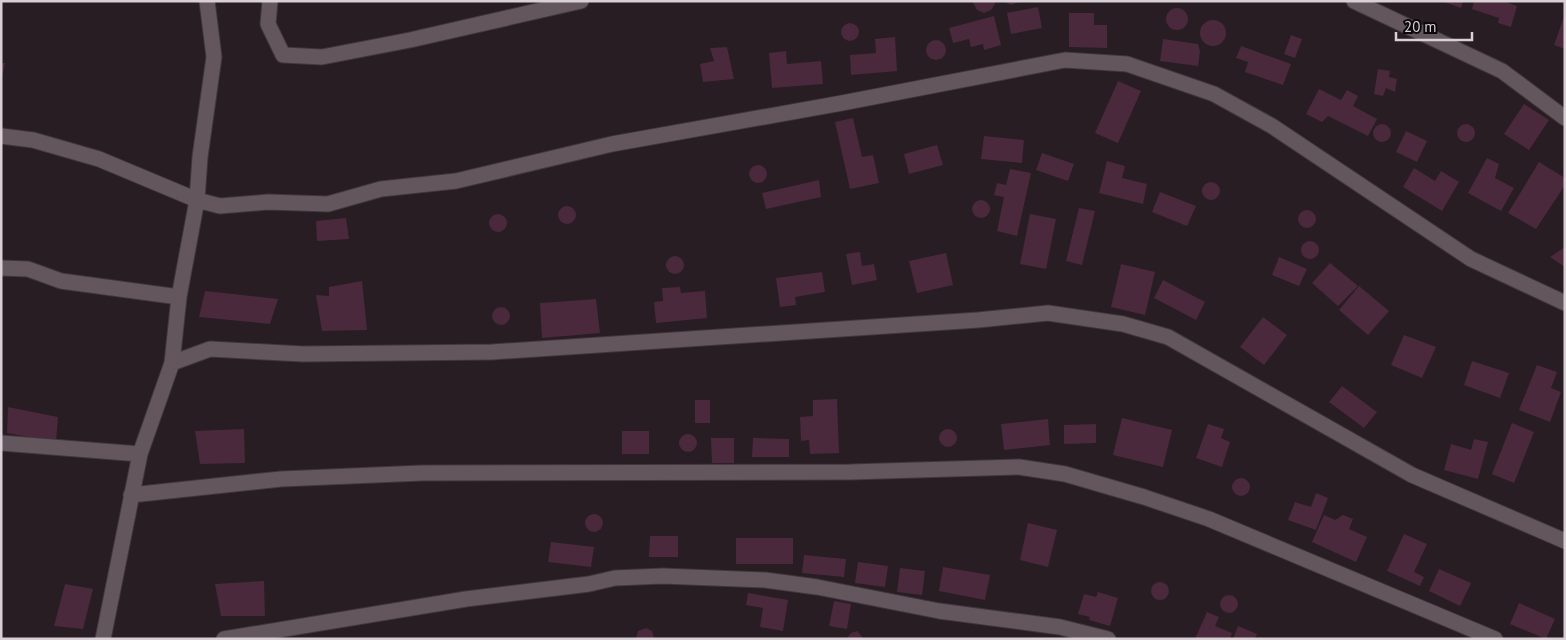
<svg xmlns="http://www.w3.org/2000/svg" width="1566" height="640" viewBox="0 0 1566 640" font-family="'PT Sans',sans-serif">
  <rect width="100%" height="100%" fill="#271d23"/>
  <path fill="#4a293c" d="M972 1H995V4L991 10 984 13 977 10Z
    M1003 1H1021L1011 5Z
    M1441 1H1463L1461 8Z
    M1474 1H1503L1517 6 1511 27 1498 23 1499 18 1472 9Z
    M1038 7 1042 28 1011 34 1007 13Z
    M1166 19a11 11 0 1 1 22 0a11 11 0 1 1-22 0Z
    M1069 13H1094V25H1107V48L1069 47Z
    M1565 14V49L1554 45Z
    M994 16 1001 45 984 50 983 44 971 47 969 39 953 43 949 28Z
    M1200 33a13 13 0 1 1 26 0a13 13 0 1 1-26 0Z
    M841 32a9 9 0 1 1 18 0a9 9 0 1 1-18 0Z
    M1291 35 1302 39 1295 58 1284 54Z
    M895 37 897 71 851 75 850 55 876 53 875 39Z
    M1163 39 1198 44 1200 51 1198 66 1160 61Z
    M926 50a10 10 0 1 1 20 0a10 10 0 1 1-20 0Z
    M1241 46 1291 64 1283 85 1245 72 1248 62 1236 58Z
    M727 47 734 79 703 82 700 64 714 61 710 48Z
    M786 51 787 64 821 61 823 84 772 88 769 53Z
    M1 63H5L2 77H1Z
    M1378 69 1390 71 1389 77 1397 79 1395 92 1386 88 1383 96 1374 94Z
    M1118 81 1141 91 1118 143 1095 133Z
    M1319 89 1341 100 1347 90 1358 96 1353 106 1377 119 1368 136 1328 116 1322 122 1306 114Z
    M1524 104 1549 120 1529 150 1504 134Z
    M853 118 862 157 873 155 879 183 850 189 835 122Z
    M1457 133a9 9 0 1 1 18 0a9 9 0 1 1-18 0Z
    M1373 133a9 9 0 1 1 18 0a9 9 0 1 1-18 0Z
    M1406 131 1427 141 1417 162 1396 152Z
    M984 136 1024 140 1022 163 981 159Z
    M937 145 943 165 909 174 904 154Z
    M1042 153 1074 164 1068 181 1036 170Z
    M1487 158 1499 164 1495 178 1514 188 1501 211 1468 193Z
    M1107 161 1125 166 1122 178 1147 184 1143 204 1099 193Z
    M1539 162 1565 178V185L1536 229 1508 213Z
    M749 174a9 9 0 1 1 18 0a9 9 0 1 1-18 0Z
    M1414 168 1435 181 1441 171 1459 182 1442 211 1403 187Z
    M1010 169 1031 173 1017 236 997 231 1004 197 994 195 997 183 1006 185Z
    M819 180 821 197 766 209 762 193Z
    M1202 191a9 9 0 1 1 18 0a9 9 0 1 1-18 0Z
    M1160 192 1196 206 1187 226 1152 212Z
    M972 209a9 9 0 1 1 18 0a9 9 0 1 1-18 0Z
    M558 215a9 9 0 1 1 18 0a9 9 0 1 1-18 0Z
    M1079 208 1095 211 1082 265 1066 261Z
    M1298 219a9 9 0 1 1 18 0a9 9 0 1 1-18 0Z
    M489 223a9 9 0 1 1 18 0a9 9 0 1 1-18 0Z
    M1030 214 1056 219 1046 269 1020 264Z
    M346 218 349 239 317 241 316 221Z
    M1301 250a9 9 0 1 1 18 0a9 9 0 1 1-18 0Z
    M1565 247V267L1550 257Z
    M860 252 862 266 874 264 877 280 852 285 846 254Z
    M946 253 953 285 917 293 909 261Z
    M666 265a9 9 0 1 1 18 0a9 9 0 1 1-18 0Z
    M1279 257 1307 269 1299 286 1272 275Z
    M1330 263 1358 286 1338 306 1312 283Z
    M1121 264 1155 272 1145 315 1111 307Z
    M822 272 825 292 795 297 796 305 780 307 776 278Z
    M1163 280 1205 302 1196 320 1154 298Z
    M362 281 367 330 322 331 316 295 329 296V287Z
    M1359 286 1389 311 1368 335 1339 310Z
    M680 287 681 293 705 291 707 318 656 323 654 302 663 301 662 288Z
    M205 291 278 299 270 324 199 317Z
    M596 299 600 333 542 338 540 303Z
    M492 316a9 9 0 1 1 18 0a9 9 0 1 1-18 0Z
    M1263 317 1287 335 1264 365 1240 347Z
    M1404 335 1436 347 1422 378 1391 365Z
    M1472 361 1509 373 1500 398 1464 385Z
    M1537 365 1557 372 1551 388 1561 392 1550 422 1519 410Z
    M1342 386 1377 412 1364 428 1329 402Z
    M837 399 839 453 810 454 809 440 801 441 800 417 813 416V400Z
    M695 400H710V423H695Z
    M8 407 58 417 56 442 7 433Z
    M1122 418 1172 430 1163 467 1113 455Z
    M1048 419 1050 445 1004 450 1001 424Z
    M1512 423 1534 432 1514 483 1492 474Z
    M1096 424V443L1064 444V425Z
    M1208 424 1224 429 1221 438 1230 442 1222 467 1196 458Z
    M939 438a9 9 0 1 1 18 0a9 9 0 1 1-18 0Z
    M244 429 245 463 200 464 195 431Z
    M622 431H649V454H622Z
    M679 443a9 9 0 1 1 18 0a9 9 0 1 1-18 0Z
    M711 438H734V463H712Z
    M753 438 789 439V457H752Z
    M1474 439 1488 442 1478 479 1444 470 1451 444 1471 450Z
    M1232 487a9 9 0 1 1 18 0a9 9 0 1 1-18 0Z
    M1316 493 1328 498 1316 530 1288 520 1295 502 1311 507Z
    M585 523a9 9 0 1 1 18 0a9 9 0 1 1-18 0Z
    M1324 515 1335 520 1343 515 1353 519 1349 529 1367 537 1356 562 1312 542Z
    M1028 523 1057 530 1048 567 1020 560Z
    M1404 534 1427 544 1414 572 1424 577 1420 586 1387 571Z
    M650 536H678V557H649Z
    M736 538H793V564H736Z
    M551 542 594 547 591 567 548 562Z
    M804 555 846 559 844 577 802 573Z
    M858 562 888 566 885 587 855 583Z
    M943 567 990 575 985 600 939 591Z
    M900 568 925 571 922 595 897 592Z
    M1439 569 1471 583 1460 606 1429 591Z
    M264 581 265 616H221L215 584Z
    M1151 591a9 9 0 1 1 18 0a9 9 0 1 1-18 0Z
    M65 584 93 589 83 629 54 626Z
    M1098 592 1118 598 1110 626 1089 620 1090 617 1078 614 1084 594 1096 597Z
    M748 593 788 600 783 631 760 627 763 608 746 605Z
    M1220 604a9 9 0 1 1 18 0a9 9 0 1 1-18 0Z
    M834 601 851 604 847 629 829 626Z
    M1519 603 1555 619 1546 639 1510 624Z
    M1207 612 1219 617 1215 626 1232 633 1230 639H1195Z
    M1238 626 1257 634 1255 639H1233Z
    M646 628 652 631 654 639H636L638 631Z
    M857 631 864 639H846L851 633Z"/>
  <g fill="none" stroke-linecap="round" stroke-linejoin="round">
    <g stroke="#40373c" stroke-width="17">
      <path id="lane" d="M270 1 268 24 283 55 322 57 410 40 581 1
        M1354 1 1502 71 1565 118"/>
    </g>
    <g stroke="#40373c" stroke-width="17">
      <path id="street" d="M1 136 33 140 99 159 197 200 220 206 268 202 328 204 381 189 456 181 612 144 842 103 1065 60 1127 64 1214 94 1272 126 1471 259 1565 303
        M1 268 28 269 61 281 179 297
        M172 363 210 349 303 354 492 352 978 320 1048 313 1123 324 1168 337 1412 475 1565 541
        M1 443 140 454
        M131 495 281 479 422 473 850 472 1019 467 1065 474 1144 497 1209 519 1495 639
        M103 639 140 454 172 363 179 297 197 200 200 157 214 57 207 1
        M224 639 466 599 589 584 615 578 663 576 765 580 817 587 939 611 1060 627 1108 639"/>
    </g>
    <use href="#lane" stroke="#63575d" stroke-width="15"/>
    <use href="#street" stroke="#63575d" stroke-width="15"/>
  </g>
  <rect width="1566" height="640" fill="none" stroke="#d8d0d4" stroke-width="5"/>
  <path d="M1396 32v8h76v-8" fill="none" stroke="#d8d0d4" stroke-width="2.5"/>
  <text x="1404" y="32" font-size="15" fill="#d8d0d4" stroke="#0d090b" stroke-width="4" paint-order="stroke">20 m</text>
</svg>
